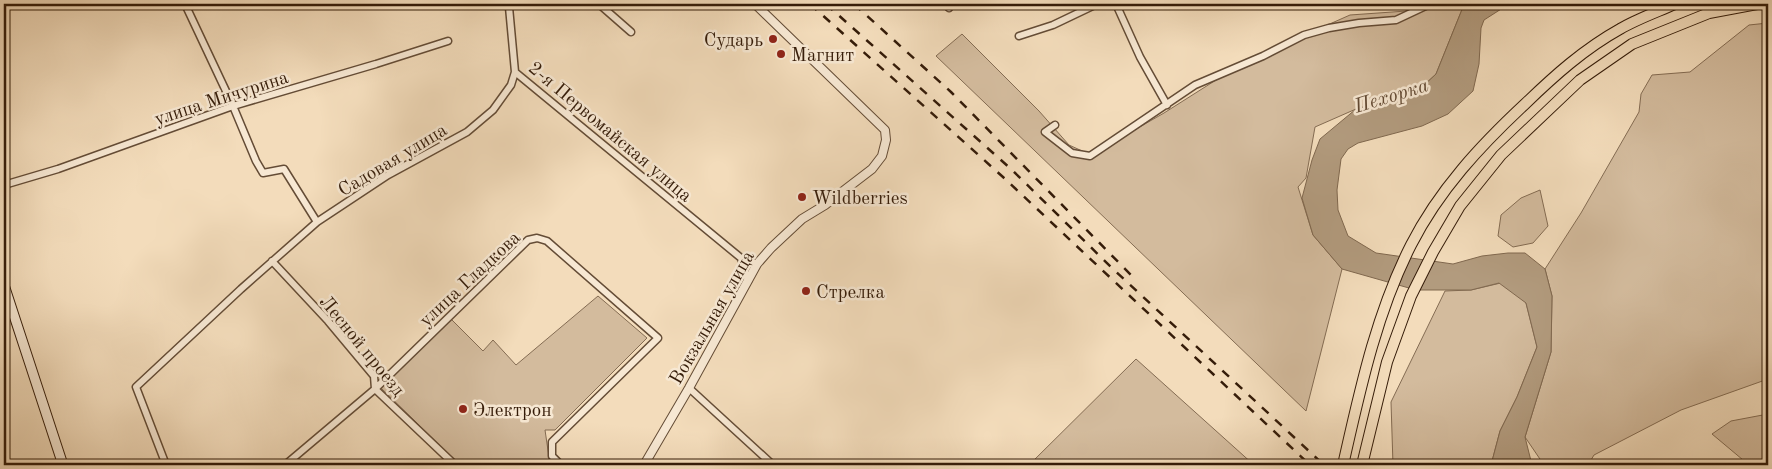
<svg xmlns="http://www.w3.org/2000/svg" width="1772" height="469" viewBox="0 0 1772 469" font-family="'Old Standard TT',serif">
  <rect width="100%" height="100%" fill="#f3dcbb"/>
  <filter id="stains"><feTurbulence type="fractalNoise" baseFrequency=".004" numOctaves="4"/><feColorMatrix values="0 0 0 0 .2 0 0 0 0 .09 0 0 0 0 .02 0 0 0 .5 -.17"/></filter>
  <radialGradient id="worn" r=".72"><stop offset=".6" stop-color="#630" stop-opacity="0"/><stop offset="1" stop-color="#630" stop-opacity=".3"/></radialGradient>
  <path fill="#d3bb9d" stroke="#846c53" d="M1463 7 1436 74 1421 88 1397 98 1356 109 1315 127 1306 178 1298 187 1313 235 1342 269 1306 411 936 56 962 34 1039 111 1069 145 1091 155 1164 113 1246 61 1350 15Z
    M1768 23V379L1681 410 1594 455 1588 465H1544L1525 437 1551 352 1552 296 1545 269 1581 213 1639 112 1641 94 1652 75 1690 72 1749 25Z
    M1540 190 1548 226 1533 243 1513 247 1498 236 1501 215 1521 198Z
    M1505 282 1526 303 1537 347 1517 397 1500 431 1491 465H1393L1391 402 1445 291 1471 290Z
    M598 296 647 338 555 430H545L550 464 551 465H460L380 387 451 319 483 351 493 340 516 365Z
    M1136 359 1254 465H1029Z
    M1768 414V465H1749L1712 434 1731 421Z"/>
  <path fill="#b29b7e" stroke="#80684f" d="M1467 4H1509L1484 20 1481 28 1479 64 1473 91 1448 114 1422 126 1358 143 1348 149 1341 159 1337 190 1338 210 1348 236 1376 253 1453 264 1482 256 1508 253H1525L1545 269 1552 296 1551 352 1525 437 1532 465H1491L1500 431 1517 397 1537 347 1526 303 1499 283 1471 290H1416L1342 269 1313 235 1302 198 1312 160 1320 139 1356 109 1397 98 1421 88 1436 74 1463 7Z"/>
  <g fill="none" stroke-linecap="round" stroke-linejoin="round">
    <g stroke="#644c36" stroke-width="9">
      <path id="minor" d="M185 4 233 106 256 161 263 173 284 169 317 222
        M599 4 631 32
        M1116 4 1140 57 1167 105
        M949 8 952 4
        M1019 36 1053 25 1097 4
        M515 72 741 258 757 264
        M1055 125 1045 132 1072 153 1090 156 1195 85 1263 56 1304 35 1329 28 1359 23 1396 20 1430 4
        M4 185 58 169 233 106 376 64 448 41
        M741 258 748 281
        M272 261 328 321 374 376 375 389 455 465
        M689 388 773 465
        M166 465 136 387 241 289 317 222 388 175 467 132 493 110 511 85 515 72 509 7 505 4
        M285 465 375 389 528 240 537 238 547 241 658 338 552 442V456L561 465"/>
    </g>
    <g stroke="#644c36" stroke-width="10">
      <path id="tertiary" d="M644 465 689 388 757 264 771 248 802 219 825 205 872 169 882 156 886 140 885 130 755 4"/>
    </g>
    <g stroke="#351c09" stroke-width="11">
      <path id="secondary" d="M4 285 63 465"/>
    </g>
    <g stroke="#351c09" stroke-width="12">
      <path id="primary" d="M1343 465C1360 390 1376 314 1411 245 1439 190 1480 146 1525 104 1554 76 1584 49 1620 29 1637 19 1657 12 1675 4
        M1362 465 1387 362 1411 296 1433 252 1460 206 1501 155 1580 80 1632 44 1709 13 1757 4"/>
    </g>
    <use href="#minor" stroke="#f7e8d3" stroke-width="6"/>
    <use href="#tertiary" stroke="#f7e8d3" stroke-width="8"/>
    <use href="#secondary" stroke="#f7e8d3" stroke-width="9"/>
    <use href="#primary" stroke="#f3dcbb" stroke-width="10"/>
    <path stroke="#351c09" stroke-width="2.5" stroke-dasharray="9 9" stroke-linecap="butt" d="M810 4 1003 177 1310 465
      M826 4 1011 169 1112 268 1324 465
      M854 4 951 92 1134 278"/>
  </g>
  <g fill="#8f2418" stroke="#f7e8d3" stroke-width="2">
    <circle cx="773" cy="39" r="5"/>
    <circle cx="781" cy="54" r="5"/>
    <circle cx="802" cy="197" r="5"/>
    <circle cx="806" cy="291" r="5"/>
    <circle cx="463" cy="409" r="5"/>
  </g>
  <g text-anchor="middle" stroke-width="5" stroke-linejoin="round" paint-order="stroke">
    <g font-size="19" fill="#351c09" stroke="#f7e8d3" text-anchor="start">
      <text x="763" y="46" text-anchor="end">Сударь</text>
      <text x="791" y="61">Магнит</text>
      <text x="812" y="204">Wildberries</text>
      <text x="816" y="298">Стрелка</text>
      <text x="473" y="416">Электрон</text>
    </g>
    <g font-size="19" fill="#351c09" stroke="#f7e8d3">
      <text transform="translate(221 97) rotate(-18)" y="7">улица Мичурина</text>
      <text transform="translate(611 131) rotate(40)" y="7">2-я Первомайская улица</text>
      <text transform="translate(392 159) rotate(-31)" y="7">Садовая улица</text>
      <text transform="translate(469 278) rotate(-43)" y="7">улица Гладкова</text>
      <text transform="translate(711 317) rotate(-60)" y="7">Вокзальная улица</text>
      <text transform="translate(363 345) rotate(51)" y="7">Лесной проезд</text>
    </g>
    <g font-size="20" font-style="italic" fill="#614832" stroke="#f7e8d3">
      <text transform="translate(1391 95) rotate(-17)" y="7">Пехорка</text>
    </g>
  </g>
  <rect width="1772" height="469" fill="none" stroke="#f3dcbb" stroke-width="20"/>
  <rect x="5" y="5" width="1762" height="459" fill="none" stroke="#351c09" stroke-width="2.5"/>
  <rect x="10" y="10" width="1752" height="449" fill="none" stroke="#351c09"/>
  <rect width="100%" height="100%" filter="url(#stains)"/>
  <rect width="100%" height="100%" fill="url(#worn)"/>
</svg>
